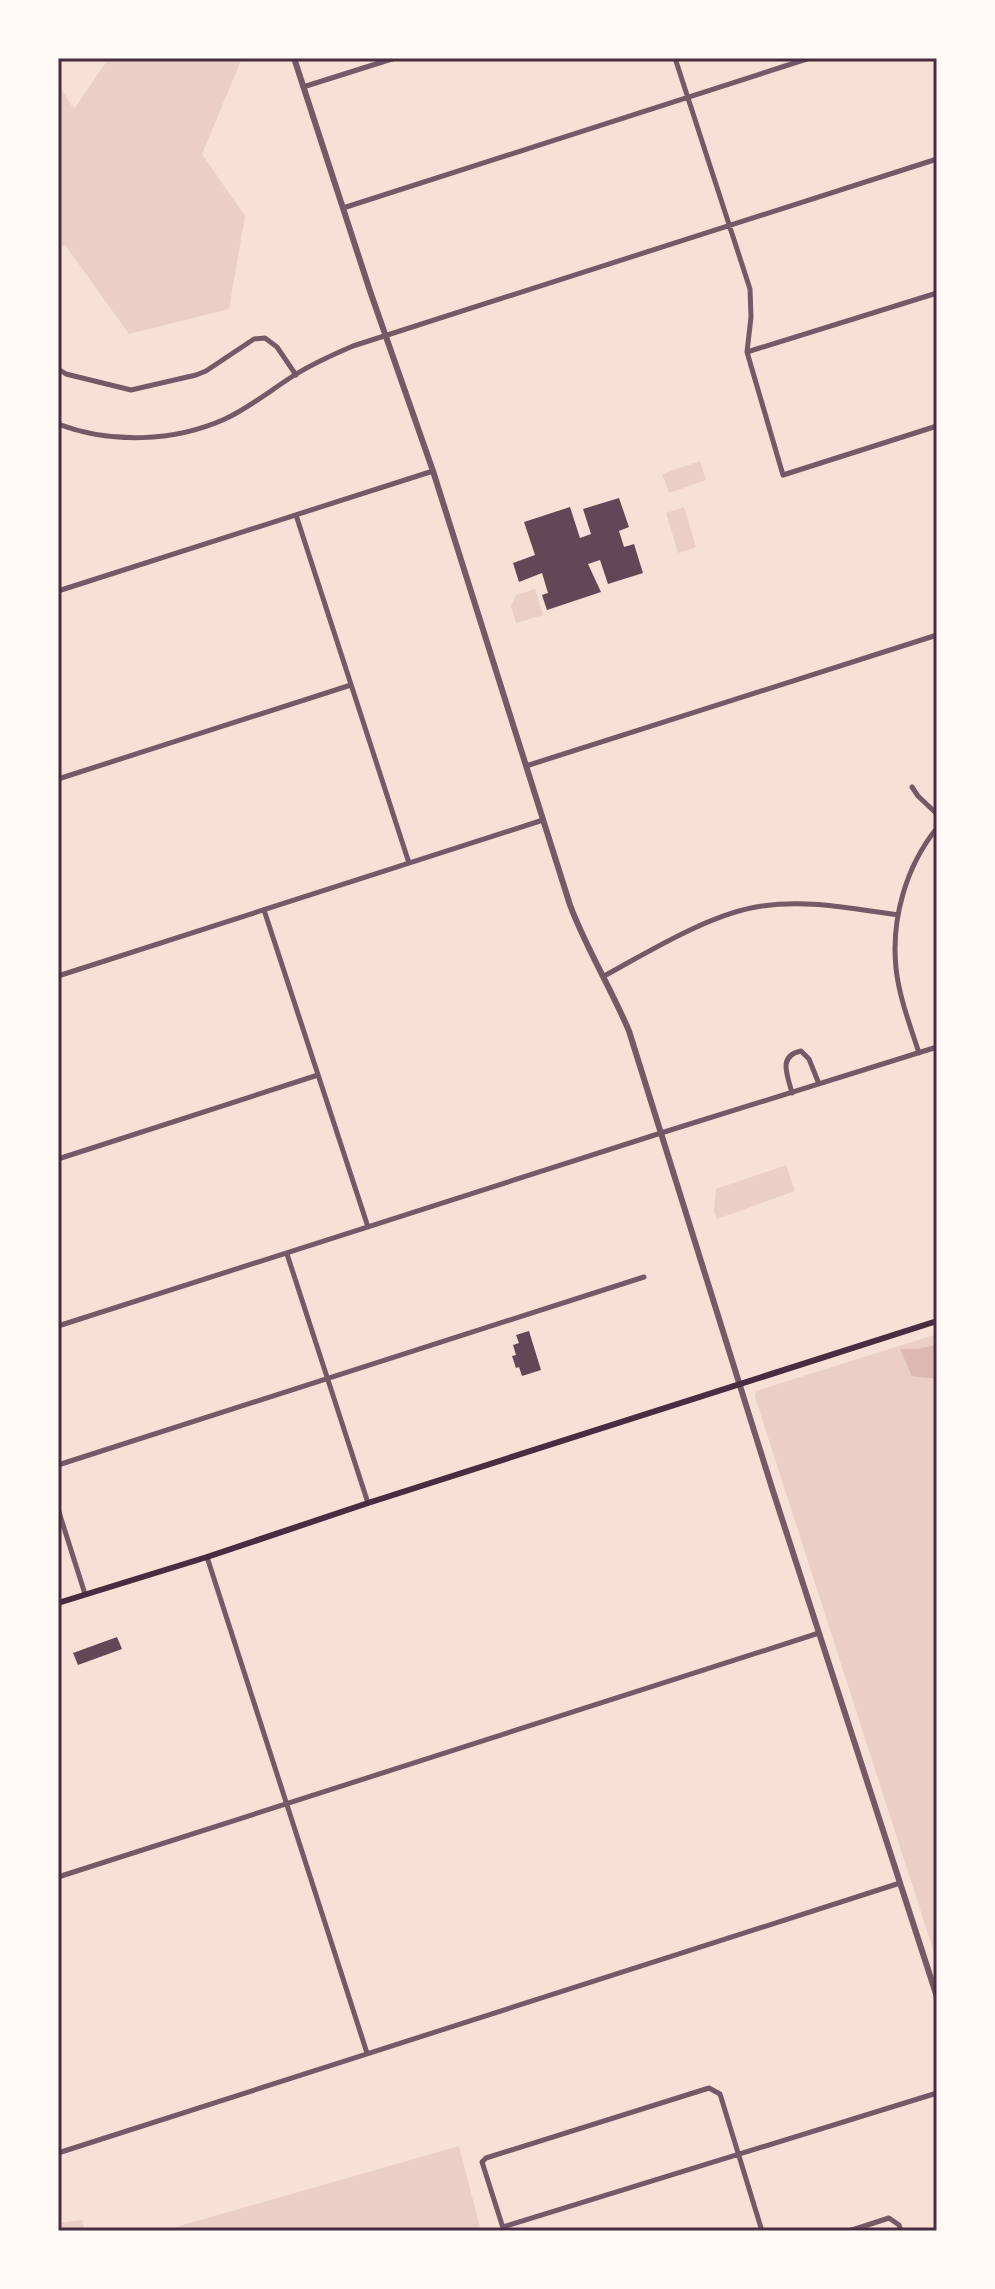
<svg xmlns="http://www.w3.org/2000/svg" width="995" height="2289" viewBox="0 0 995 2289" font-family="'Source Serif 4',serif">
  <rect width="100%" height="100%" fill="#f7e1d7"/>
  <path fill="#ebcfc5" d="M109 58H242L202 154 245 216 229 309 129 334 65 245 58 247V84L74 109Z
    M700 461 706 480 669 493 662 474Z
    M684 507 696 547 678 553 666 513Z
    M535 589 543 615 516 623 511 606 516 595Z
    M786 1165 795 1191 717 1219 714 1212 716 1189Z
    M937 1334V1962L755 1397 756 1391Z
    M459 2146 481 2231H162Z
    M82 2220 85 2231H58V2223Z"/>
  <path fill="#dcb8b0" d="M937 1345V1379L912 1376 900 1349H918Z"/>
  <path fill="#644757" d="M619 498 629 527 619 531 624 547 634 544 643 573 608 584 600 560 588 564 601 592 547 610 542 595 548 593 542 573 519 582 513 563 535 555 524 522 570 507 580 538 591 534 583 509Z
    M529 1331 541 1370 522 1376 519 1367 516 1368 512 1356 516 1355 513 1345 519 1343 516 1335Z
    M117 1637 122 1649 78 1665 73 1653Z"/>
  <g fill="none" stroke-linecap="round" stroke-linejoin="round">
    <path stroke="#755966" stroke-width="5" d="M675 58 750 289 751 317 747 352 783 475 937 426
      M303 87 395 58
      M343 208 810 58
      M747 352 937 293
      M58 369 66 374 131 390 196 375 206 371 254 339 265 338 277 347 296 375
      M58 424C111 444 174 442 225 419 249 408 271 390 293 376 312 364 332 355 353 346L937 159
      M296 515 409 863
      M58 591 433 471
      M526 766 937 635
      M58 779 351 685
      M912 787 918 796 937 814
      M264 910 368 1227
      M58 976 543 820
      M604 976C650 951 711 913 762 906 808 899 854 909 898 915
      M919 1053C910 1025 899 997 896 968 891 919 906 866 937 828
      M792 1093C788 1076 777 1056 801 1051L809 1059 819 1084
      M58 1159 318 1075
      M287 1254 368 1503
      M58 1326 661 1133 937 1047
      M58 1465 644 1277
      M58 1509 85 1594
      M207 1557 367 2053
      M58 1877 819 1633
      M58 2153 900 1883
      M503 2227 937 2093
      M504 2231 482 2162 486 2158 709 2088 720 2094 762 2231
      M849 2231 889 2218 899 2225 901 2231"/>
    <path stroke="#755966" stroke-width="6" d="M294 58 370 291 433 471 570 905C586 948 611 988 629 1031L772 1488 937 1997"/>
    <path stroke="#4a2c40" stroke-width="6" d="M58 1603 207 1557 368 1503 937 1321"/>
  </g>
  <rect width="995" height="2289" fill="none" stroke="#fffaf5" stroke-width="120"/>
  <rect x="60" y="60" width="875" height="2169" fill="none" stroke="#4a2c40" stroke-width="3"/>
</svg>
